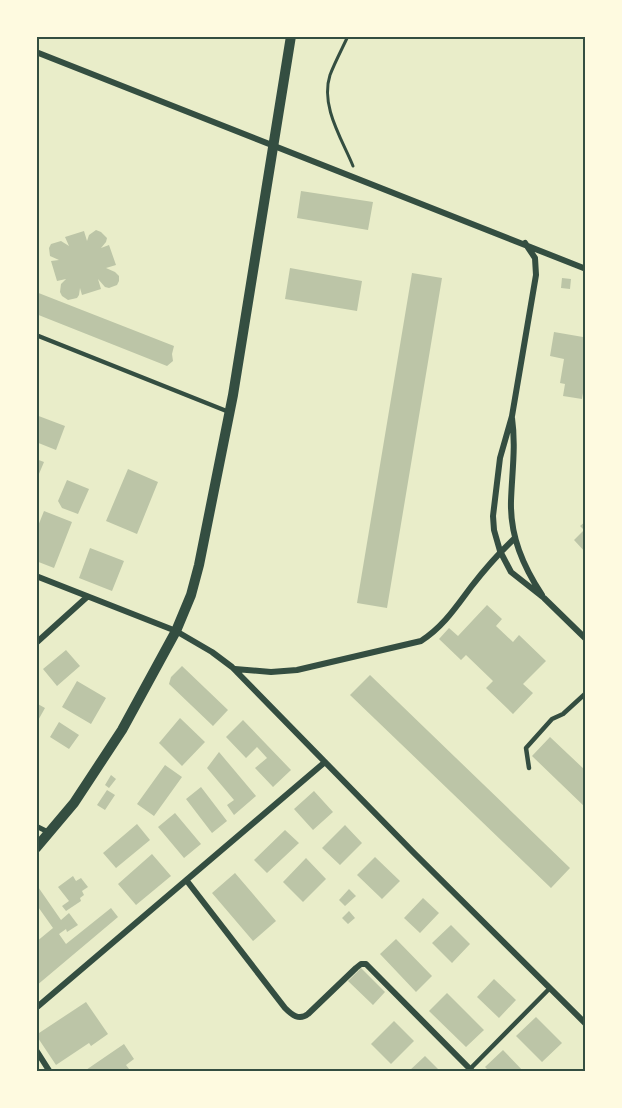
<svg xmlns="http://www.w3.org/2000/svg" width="622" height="1108" viewBox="0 0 622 1108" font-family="'DM Sans',sans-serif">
  <rect width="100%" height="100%" fill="#e9edc9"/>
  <path fill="#bcc5a7" d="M301 191 373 202 368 230 297 218Z
    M96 230 101 232 107 238 106 242 101 248 109 245 116 265 106 268 115 272 119 276V281L117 285 109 288 105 287 98 279 101 289 82 295 80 288 79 295 77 298 68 300 62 296 60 292 61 284 66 279 57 281 51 261 59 260 50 256 49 248 51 244 61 241 69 246 65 237 84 231 87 241 89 235Z
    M290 268 362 281 357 311 285 299Z
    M412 273 442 278 387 608 357 603Z
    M562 278 571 279 570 289 561 288Z
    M36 292 174 346 172 354 173 361 167 366 36 314Z
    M585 325 586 387H584L582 399 563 396 565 384 560 383 564 359 550 356 554 332 583 337Z
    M36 415 65 426 56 450 36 442Z
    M36 459 44 462 36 481Z
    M128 469 158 482 137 534 106 521Z
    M67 480 89 489 78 514 62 508 58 501Z
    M44 511 72 522 54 568 36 561V531Z
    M586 521V553L574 540 584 530 580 526Z
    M90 548 124 561 112 591 79 578Z
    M487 605 502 619 496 626 513 642 519 635 546 661 523 684 533 693 513 714 486 688 493 681 466 655 461 660 439 639 449 628 458 636Z
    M66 650 80 666 57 686 43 669Z
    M182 666 228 710 213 726 169 684 171 677Z
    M370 675 570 868 551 888 350 695Z
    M77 681 106 698 91 724 62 707Z
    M36 703 45 708 36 724Z
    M180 718 205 742 182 766 159 743Z
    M243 720 291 770 273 787 255 768 267 758 257 747 246 758 226 737Z
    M59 722 79 735 69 749 50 737Z
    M550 737 586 771V808L532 756Z
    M219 752 256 796 234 815 227 805 234 800 207 768Z
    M165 765 182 777 154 816 137 804Z
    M111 775 116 779 109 788 105 785Z
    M201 787 227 821 212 833 186 799Z
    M107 790 115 795 105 810 97 805Z
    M314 791 333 812 313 830 294 809Z
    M175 813 201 844 184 858 158 827Z
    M137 824 150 840 116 868 103 853Z
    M345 825 362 843 340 865 322 848Z
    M285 830 299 843 267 873 254 860Z
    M152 854 171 876 136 905 118 884Z
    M375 857 400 881 382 899 357 875Z
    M306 858 326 879 303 902 283 882Z
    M235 873 276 921 253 941 212 893Z
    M73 876 76 881 81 878 88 887 82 891 84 895 80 898 81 901 66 911 62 906 69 901 58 887Z
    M36 884 61 920 69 913 78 925 67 932 66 929 59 934 66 944 111 908 118 917 36 986V942L53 928 36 904Z
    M349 889 356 896 345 906 339 900Z
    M423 898 439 913 420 933 404 918Z
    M349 911 355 918 348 924 342 918Z
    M451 925 470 944 452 963 432 943Z
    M396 939 432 976 416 992 380 954Z
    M361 968 385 992 373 1005 348 981Z
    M494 979 516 1000 499 1018 477 997Z
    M447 993 484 1030 466 1047 429 1011Z
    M86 1002 108 1034 91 1046 89 1043 56 1065 36 1035Z
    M536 1017 562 1043 542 1062 516 1036Z
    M394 1021 414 1041 391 1064 371 1044Z
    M124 1044 134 1059 126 1065 129 1069 125 1072H83Z
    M503 1050 524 1072H490L485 1067Z
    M425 1056 441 1072H408Z"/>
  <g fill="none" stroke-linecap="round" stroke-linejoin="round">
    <path stroke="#344e41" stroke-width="3" d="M348 36C342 49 335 62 330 75 320 106 342 139 353 166"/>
    <path stroke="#344e41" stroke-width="4.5" d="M36 335 229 412
      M529 768 526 748 552 719 563 714 586 693
      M470 1069 550 988"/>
    <path stroke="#344e41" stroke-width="5" d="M36 826 50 833"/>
    <path stroke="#344e41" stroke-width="6" d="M36 52 586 269
      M525 243 535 258 536 275 512 416 500 458 493 516 494 530 500 551 511 572 544 598 586 639
      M512 418C516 446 512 472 511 501 510 536 523 566 542 595
      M36 576 176 631 212 652 232 667 414 853 586 1024
      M36 643 87 597
      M235 669 271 672 297 670 421 641C443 627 456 607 471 587 485 569 499 553 515 538
      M187 881 285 1008C292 1015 299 1021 308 1014L356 968 361 964H366L473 1072
      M36 1008 325 762
      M36 1050 50 1072"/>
    <path stroke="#344e41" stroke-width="10" d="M36 848 74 803 122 730 176 631 191 595 199 565 233 395 291 36"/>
  </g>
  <rect width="622" height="1108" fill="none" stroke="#fefae0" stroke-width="75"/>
  <rect x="38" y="38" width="546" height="1032" fill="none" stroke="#344e41" stroke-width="2"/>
</svg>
